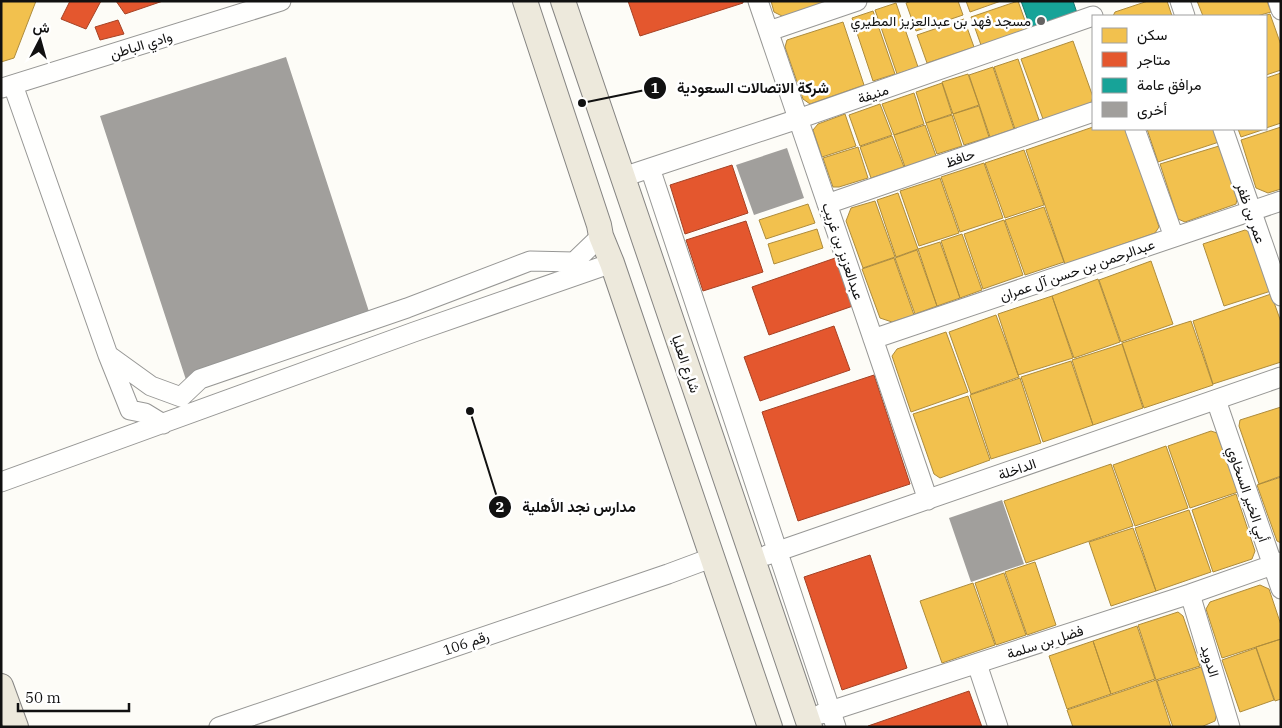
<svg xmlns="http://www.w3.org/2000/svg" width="1282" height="728" viewBox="0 0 1282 728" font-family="'IBM Plex Serif',Vazirmatn,serif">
  <rect width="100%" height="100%" fill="#fdfcf7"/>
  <path fill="#f2c14e" stroke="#ae8c3c" d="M1 1H36L14 58 1 62Z
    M771 1H831L784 17 774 12Z
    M912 1H958L963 15 916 31 906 3Z
    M966 1H1001L970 12Z
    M1018 1 1028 29 981 45 971 17Z
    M1148 1H1167L1172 16H1113L1115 12Z
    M1197 1H1267L1271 12 1257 16H1203Z
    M896 3 918 67 897 74 875 10Z
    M873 11 895 74 873 81 852 18Z
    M1270 14 1281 45V70L1266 75V16H1263Z
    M964 19 974 47 927 63 917 35Z
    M843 22 864 85 810 104 803 99 785 47 787 40Z
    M1073 41 1093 97 1090 105 1043 119 1021 59Z
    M1018 59 1039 120 1015 129 994 67Z
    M993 67 1014 129 990 137 969 75Z
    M1281 73V123L1266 128V78Z
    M968 74 979 105 953 114 942 82Z
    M942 83 952 114 926 123 916 92Z
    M914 93 924 124 894 135 882 104Z
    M880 104 892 135 860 146 849 115Z
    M979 106 989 137 964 145 953 114Z
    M845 114 856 146 822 157 813 130 818 124Z
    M952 115 962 146 937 154 926 123Z
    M925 125 936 156 905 167 894 135Z
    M1093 127V129H1127L1159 227 1155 233 1065 264 1026 150Z
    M1281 127V189L1268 193 1256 188 1241 140Z
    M1147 129H1215L1219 142 1158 162Z
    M1238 129H1265L1241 137Z
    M892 136 904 167 871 178 860 147Z
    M1219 146 1237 199 1236 204 1185 222 1178 219 1160 164Z
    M858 147 868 178 839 187H833L823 158Z
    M1024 150 1044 205 1005 218 985 163Z
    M984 163 1003 218 960 232 941 177Z
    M940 178 959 233 919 246 900 191Z
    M898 193 918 249 896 257 877 200Z
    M875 201 895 257 863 268 846 221 851 208Z
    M808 204 815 223 766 239 759 220Z
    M1044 207 1064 262 1025 275 1005 220Z
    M1004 220 1023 275 983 289 964 234Z
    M817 229 823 248 774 264 768 244Z
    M1245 230 1250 232 1271 291 1224 306 1203 244Z
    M962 234 982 290 960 298 941 241Z
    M940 242 960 298 937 306 918 249Z
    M917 250 937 306 915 314 895 258Z
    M894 258 914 315 892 322 880 318 862 269Z
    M1151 261 1173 324 1121 342 1099 280Z
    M1098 279 1120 342 1074 358 1052 296Z
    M1271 294 1281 322V362L1213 384 1193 321Z
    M1052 296 1073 358 1018 375 998 314Z
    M996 315 1019 377 971 394 949 332Z
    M1191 321 1213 385 1144 408 1122 343Z
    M946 332 968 392 911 412 892 356 897 349Z
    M1122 344 1143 408 1093 425 1072 360Z
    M1071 361 1093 425 1043 442 1021 377Z
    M1020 378 1041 443 991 459 970 395Z
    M968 396 990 460 940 478 934 474 913 414Z
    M1281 407V476L1259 484 1239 426 1240 420Z
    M1211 431 1217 433 1238 492 1190 508 1168 446Z
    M1166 446 1188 508 1135 526 1113 465Z
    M1111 464 1133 526 1026 563 1004 501Z
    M1281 477V543L1277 541 1257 485Z
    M1236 494 1255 551 1252 559 1213 572 1192 510Z
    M1189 510 1211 572 1156 591 1135 528Z
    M1133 528 1156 591 1111 606 1089 542Z
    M1035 562 1056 625 1027 635 1005 572Z
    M1004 573 1026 635 996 645 975 583Z
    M973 583 995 645 942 663 920 601Z
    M1260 585 1269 589 1281 625V639L1222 658 1206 609 1210 602Z
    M1178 612 1183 616 1200 666 1156 680 1138 625Z
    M1137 626 1155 679 1111 694 1093 641Z
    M1281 639V699L1275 701 1256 647Z
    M1093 641 1111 694 1067 709 1049 656Z
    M1256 648 1274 700 1240 712 1222 660Z
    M1201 667 1217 713 1215 721 1201 727H1173L1157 681Z
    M1156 680 1171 727H1073L1067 710Z"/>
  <path fill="#e4572e" stroke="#a54225" d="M70 1H101L86 29 61 19Z
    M116 1H163L125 14Z
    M628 1H743V3L640 36Z
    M118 20 124 34 100 40 95 27Z
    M732 165 748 213 685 234 670 185Z
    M746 221 763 272 703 291 686 240Z
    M838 257 853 306 769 335 752 287Z
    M834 326 850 370 760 401 744 357Z
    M874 375 910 484 798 521 762 412Z
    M870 555 907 668 842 690 804 577Z
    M969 691 982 727H869L868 726Z"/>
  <path fill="#17a398" stroke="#157770" d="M1021 1H1073L1077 13 1031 29Z"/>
  <path fill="#a19f9c" d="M286 57 375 330 189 389 100 116Z
    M787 148 804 198 754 215 736 165Z
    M1002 500 1024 564 971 582 949 518Z"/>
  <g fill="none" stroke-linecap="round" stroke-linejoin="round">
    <g stroke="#979795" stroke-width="21">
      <path id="minor" d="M758 1 928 500
        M1180 1 1185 16
        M1278 1 1281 10
        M769 31 857 1
        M13 85 108 355 151 386 181 397 200 379 407 308 530 261 574 262 601 236
        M2 88 281 1
        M1135 129 1174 237
        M1223 129 1281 296
        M650 168 836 727
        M623 177 798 119 1093 16
        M827 204 1093 112
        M873 339 1281 201
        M108 355 130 410 145 413 163 424
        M1216 400 1281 589
        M1 482 414 332 612 263
        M767 555 1281 377
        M1190 594 1230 727
        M977 664 998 727
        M821 714 1190 594 1281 562
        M219 727 668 574 711 558"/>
    </g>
    <g stroke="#858482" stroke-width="26">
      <path id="major" d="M525 1 599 225 601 236 612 263 770 727
        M563 1 810 727
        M1 686 16 727"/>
    </g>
    <use href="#minor" stroke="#fffffe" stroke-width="19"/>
    <use href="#major" stroke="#ede9dc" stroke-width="24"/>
  </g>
  <circle fill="#646362" stroke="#fff" stroke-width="2" cx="1041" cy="21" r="5"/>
  <g text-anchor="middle" stroke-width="5" stroke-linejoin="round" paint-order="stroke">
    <g font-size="14" fill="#111" stroke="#fff" text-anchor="end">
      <text x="1031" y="26">مسجد فهد بن عبدالعزيز المطيري</text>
    </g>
    <g font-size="14" fill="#111" stroke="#fff">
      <text transform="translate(141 45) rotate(-17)" y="5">وادي الباطن</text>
      <text transform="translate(873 94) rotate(-19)" y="5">منيفة</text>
      <text transform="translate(960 158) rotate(-19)" y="5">حافظ</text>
      <text transform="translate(1251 213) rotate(71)" y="5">عمر بن ظفر</text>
      <text transform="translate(843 251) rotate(71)" y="5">عبدالعزيز بن غريب</text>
      <text transform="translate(1077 270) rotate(-19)" y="5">عبدالرحمن بن حسن آل عمران</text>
      <text transform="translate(686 364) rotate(71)" y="5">شارع العليا</text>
      <text transform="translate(1017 469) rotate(-19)" y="5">الداخلة</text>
      <text transform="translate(1248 494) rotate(71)" y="5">أبي الخير السخاوي</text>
      <text transform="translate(1045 642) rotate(-18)" y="5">فضل بن سلمة</text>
      <text transform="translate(466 643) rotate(-19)" y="5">رقم 106</text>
      <text transform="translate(1210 661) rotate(73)" y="5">الدويد</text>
    </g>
  </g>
  <path fill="none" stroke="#111" stroke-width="2" d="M582 103L655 88M470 411L500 507"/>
  <g fill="#111" stroke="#fff" stroke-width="2">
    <circle cx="582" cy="103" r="5"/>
    <circle cx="470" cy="411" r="5"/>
    <circle cx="655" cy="88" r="12"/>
    <circle cx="500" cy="507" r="12"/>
  </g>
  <g font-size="15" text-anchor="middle" font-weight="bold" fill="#fff">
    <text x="655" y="93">1</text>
    <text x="500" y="512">2</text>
  </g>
  <g font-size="15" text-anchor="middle" font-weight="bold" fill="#111" stroke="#fff" stroke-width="5" stroke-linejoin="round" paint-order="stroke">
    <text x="753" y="93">شركة الاتصالات السعودية</text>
    <text x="579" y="512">مدارس نجد الأهلية</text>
  </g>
  <rect width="1282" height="728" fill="none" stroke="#111111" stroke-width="5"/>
  <rect x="1092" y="15" width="175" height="115" fill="#ffffff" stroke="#a0a0a0"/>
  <rect x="1102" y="28" width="25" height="15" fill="#f2c14e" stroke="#a0a0a0"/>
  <text x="1137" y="40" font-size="15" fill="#111111">سكن</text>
  <rect x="1102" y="52" width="25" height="15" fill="#e4572e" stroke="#a0a0a0"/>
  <text x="1137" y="65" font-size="15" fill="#111111">متاجر</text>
  <rect x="1102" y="78" width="25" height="15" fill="#17a398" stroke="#a0a0a0"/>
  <text x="1137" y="90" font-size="15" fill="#111111">مرافق عامة</text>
  <rect x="1102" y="102" width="25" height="15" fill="#a19f9c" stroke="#a0a0a0"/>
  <text x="1137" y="115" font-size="15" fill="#111111">أخرى</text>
  <g transform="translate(40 40) rotate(6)" stroke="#ffffff" stroke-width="4" paint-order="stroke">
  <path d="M0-4L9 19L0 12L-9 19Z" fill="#111111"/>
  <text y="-8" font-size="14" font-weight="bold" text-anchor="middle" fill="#111111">ش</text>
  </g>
  <path d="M18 703v8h111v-8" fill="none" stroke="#111111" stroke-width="2.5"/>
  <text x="25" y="703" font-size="15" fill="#111111" stroke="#ffffff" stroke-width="4" paint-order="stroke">50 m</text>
</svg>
